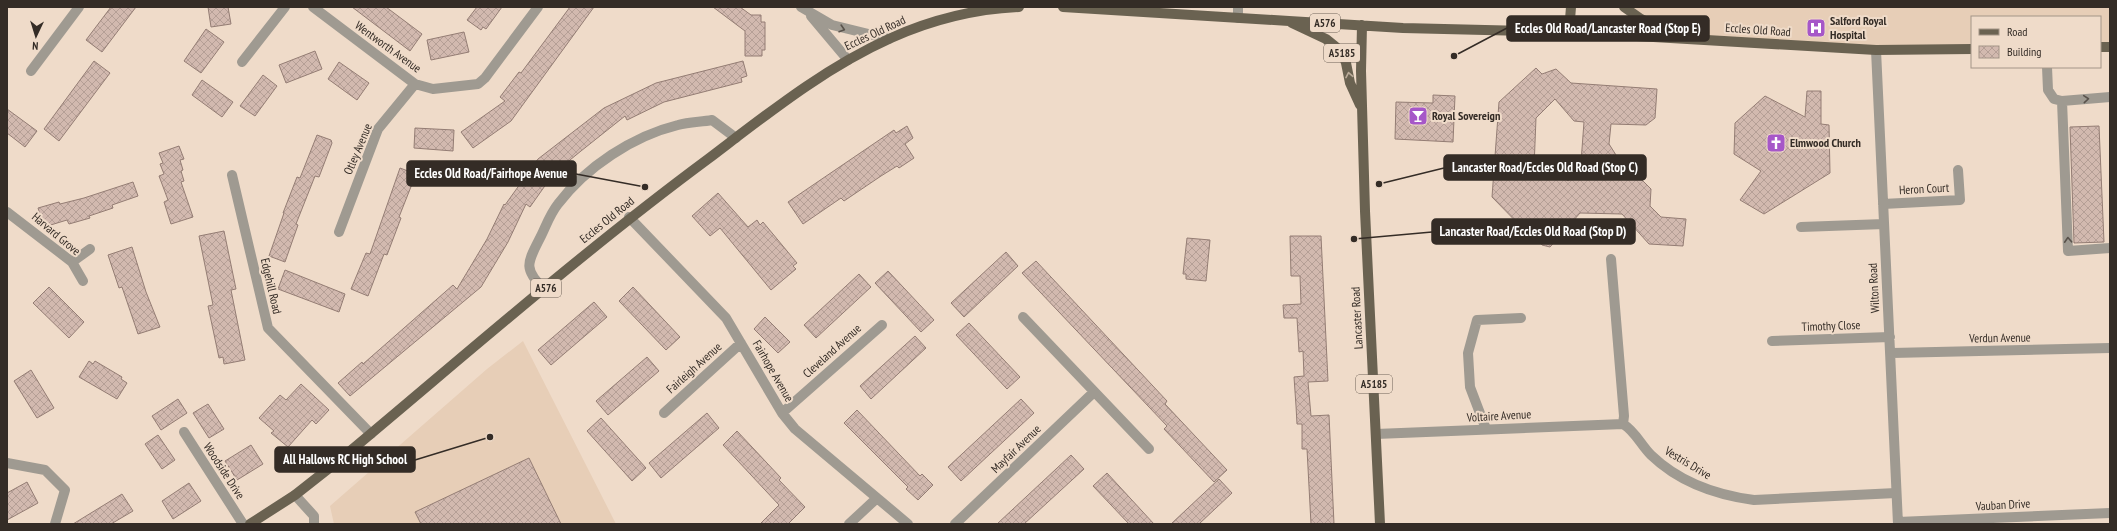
<svg xmlns="http://www.w3.org/2000/svg" width="2117" height="531" viewBox="0 0 2117 531" font-family="'PT Sans Narrow',sans-serif">
  <defs>
    <pattern id="building-cross-hatch" width="8" height="8" patternUnits="userSpaceOnUse"><rect width="8" height="8" fill="#d2b9af"/><path d="M0 0l8 8M0 8l8-8" fill="none" stroke="#b59f96"/></pattern>
  </defs>
  <rect width="100%" height="100%" fill="#efdbc9"/>
  <path fill="#e7ceb7" d="M1626 7H2110V46H2100V17H1972V47L1876 49 1680 37Z
    M523 341 616 524H334L330 506 487 369Z"/>
  <path fill="url(#building-cross-hatch)" stroke="#947d74" fill-rule="evenodd" d="M111 7H136L102 52 86 40Z
    M208 7H228L231 24 211 27Z
    M352 7H386L422 34 410 51Z
    M477 7H502L486 29 483 27 481 30 467 20Z
    M570 7H594L511 121 473 148 461 132 505 101 500 97 519 72 521 73Z
    M713 7H740L751 15H761V22H765V50H762V56H745V31Z
    M206 29 224 42 201 73 184 61Z
    M464 32 469 52 431 60 427 40Z
    M315 51 322 69 286 83 279 65Z
    M94 61 110 73 59 141 44 129Z
    M743 61 747 76 741 78 742 82 664 102 627 120 625 116 581 151 554 173 530 207 526 204 508 242 481 287 350 396 338 383 362 362 363 364 453 285 457 289 487 239 504 204 505 205 538 159 604 108 656 83Z
    M339 62 369 83 357 100 328 79Z
    M1536 68 1542 74 1556 69 1571 83 1657 89 1655 118 1646 125 1611 124 1609 144 1616 155V174L1639 177 1651 189 1650 206 1661 217 1686 219 1683 246 1649 244 1622 214 1580 213 1550 247 1542 245 1536 237 1533 239 1492 197 1499 102ZM1555 99 1574 121 1584 122 1581 162 1583 168 1568 181 1557 171 1534 168 1536 118Z
    M263 75 277 86 255 116 240 106Z
    M202 80 233 102 222 117 192 95Z
    M1807 91H1821V124L1829 125 1830 173 1764 214 1740 200 1761 171 1734 154 1735 123 1765 96 1805 117Z
    M1433 95 1455 96 1453 142 1395 139 1396 102 1433 103Z
    M7 109 37 131 25 147 7 133Z
    M907 126 913 138 905 144 914 158 899 168 897 166 881 176 844 201 841 198 803 224 788 202 894 130 896 133Z
    M2099 126 2104 242 2074 243 2070 127Z
    M415 128 454 130 453 151 414 148Z
    M317 135 331 140 332 143 319 177 315 176 296 224 298 225 285 262 269 256 284 213H283L297 177 300 178Z
    M179 146 184 159 180 160 183 170 181 171 184 181 181 182 193 217 171 224 164 202 168 200 159 176 164 174 160 164 163 163 159 153Z
    M400 168 416 174 399 217 401 218 387 255 384 254 368 296 351 289 366 253 370 254Z
    M133 182 138 196 112 205 113 208 89 216 90 218 69 224 67 220 44 227 38 208 59 202 60 204 84 198Z
    M718 193 748 227 757 220 760 225 763 222 797 263 793 266 796 269 771 290 720 228 710 236 692 216Z
    M224 231 236 289 231 290 245 360 224 364 223 357 219 358 208 306 213 305 199 236Z
    M1290 236H1321L1328 381 1308 382 1311 416 1329 415 1334 524H1311L1307 449H1302V424H1297L1296 406 1294 377 1304 376 1303 351 1299 352 1297 318H1284L1283 305 1301 304 1300 276H1291Z
    M1187 238 1210 240 1206 281 1186 279V274H1183Z
    M132 247 146 292 160 327 138 334 122 287 119 288 108 255Z
    M1006 252 1018 266 964 317 951 303Z
    M1036 261 1167 401 1165 404 1227 470 1214 482 1164 429 1167 426 1022 273Z
    M285 270 345 294 339 312 278 289Z
    M888 271 934 320 921 332 875 283Z
    M859 274 871 287 816 338 804 325Z
    M49 287 84 322 69 338 33 303Z
    M633 287 680 337 666 350 619 301Z
    M594 302 607 317 551 365 538 350Z
    M765 317 790 342 778 353 754 329Z
    M969 323 1020 377 1007 389 956 335Z
    M915 336 926 348 871 399 860 386Z
    M647 357 659 371 608 415 596 401Z
    M89 361 93 364 95 361 122 377 121 379 127 383 117 399 79 377Z
    M31 370 54 408 37 418 14 381Z
    M301 384 329 410 316 424 312 420 288 447 271 433 274 431 259 418 280 395 286 400Z
    M178 399 187 413 161 430 152 416Z
    M1021 399 1034 413 961 481 948 467Z
    M208 404 224 429 209 438 193 413Z
    M857 410 920 476 922 474 933 485 918 500 906 489 908 487 844 423Z
    M707 413 719 428 661 478 649 463Z
    M601 418 646 468 632 481 587 431Z
    M737 431 781 478 779 480 805 507 788 524H760L779 505 723 445Z
    M158 435 175 460 162 469 145 444Z
    M251 445 263 464 237 480 225 461Z
    M1071 455 1084 469 1024 524H997Z
    M529 458 561 524H421L415 512Z
    M1107 473 1154 524H1129L1093 486Z
    M1219 479 1232 493 1199 524H1171Z
    M27 482 38 503 7 520V493Z
    M189 483 201 501 173 519 162 501Z
    M122 494 133 511 111 524H73Z"/>
  <g fill="none" stroke-linecap="round" stroke-linejoin="round">
    <path stroke="#9f9a91" stroke-width="10" d="M313 7 415 84 433 89 478 84 485 78 538 7
      M1238 18V7
      M1876 50 1898 524
      M242 62 285 7
      M2047 67 2048 90 2054 99 2062 101 2110 97
      M31 71 79 7
      M2062 101 2068 251 2110 248
      M232 175 268 328 371 434
      M1883 204 1960 200 1958 170
      M7 212 72 262 83 281
      M629 217 726 318 782 413 795 429 908 524
      M1801 227 1884 224
      M339 232 378 129 415 84
      M1611 259 1624 416 1623 424C1635 431 1641 445 1651 455 1680 483 1716 495 1754 500L1896 493
      M72 262 90 249
      M544 289C522 268 528 262 541 236 546 226 550 214 558 204 586 167 633 136 678 125 689 122 701 122 712 120L736 138
      M1023 317 1149 449
      M1772 341 1890 337
      M1892 353 2110 348
      M664 413 741 343
      M782 413 882 325
      M1486 429 1470 387 1468 353 1477 320 1521 318
      M184 432 243 524
      M1376 434 1623 424
      M7 463 45 470 65 490 55 524
      M295 495 314 516V524
      M1898 522 2110 513
      M849 524 877 498
      M955 524 1094 392"/>
    <path stroke="#9f9a91" stroke-width="10" d="M801 7 832 25 889 39
      M811 16 848 60"/>
    <path stroke="#6a6251" stroke-width="10" d="M1063 7 1289 21 1403 28 1569 32 1876 50 1972 49
      M1624 7 1641 19 1676 36
      M1292 23 1326 39 1342 52 1346 63 1350 83 1360 105
      M1362 25 1361 71 1365 211 1380 524
      M1569 32 1571 7
      M2100 47H2110
      M250 524 295 495 342 458C463 357 581 253 708 159 766 115 824 68 891 38 931 20 976 9 1019 7"/>
  </g>
  <defs><path id="oneway-chevron" d="M-2-3.5L2.5 0L-2 3.5" fill="none" stroke-width="1.6" stroke-linecap="round" stroke-linejoin="round"/></defs>
  <g stroke="#59524b">
    <use href="#oneway-chevron" transform="translate(842 29) rotate(17)"/>
    <use href="#oneway-chevron" transform="translate(2086 99) rotate(-5)"/>
    <use href="#oneway-chevron" transform="translate(2068 240) rotate(-93)"/>
  </g>
  <use stroke="#baab99" href="#oneway-chevron" transform="translate(1349 75) rotate(-101)"/>
  <defs>
    <g id="hospital-square" transform="scale(1)"><rect x="-9" y="-9" width="18" height="18" rx="4" fill="#a657c8" stroke="#efdbc9"/><path d="M-5-5h3v3.5h4V-5h3V5h-3V1.5h-4V5h-3Z" fill="#fff"/></g>
    <g id="bar-square" transform="scale(1)"><rect x="-9" y="-9" width="18" height="18" rx="4" fill="#a657c8" stroke="#efdbc9"/><path d="M-6-5H6L.8 .8V4.5H3.5V6h-7V4.5H-.8V.8Z" fill="#fff"/></g>
    <g id="church-square" transform="scale(1)"><rect x="-9" y="-9" width="18" height="18" rx="4" fill="#a657c8" stroke="#efdbc9"/><path d="M-1.2-6h2.4v3.5h3.3v2.4h-3.3V6h-2.4V-.1h-3.3v-2.4h3.3Z" fill="#fff"/></g>
  </defs>
  <g fill-rule="evenodd">
    <use href="#hospital-square" x="1816" y="28"/>
    <use href="#bar-square" x="1418" y="116"/>
    <use href="#church-square" x="1776" y="143"/>
  </g>
  <g text-anchor="middle" stroke-width="4" stroke-linejoin="round" paint-order="stroke">
    <g fill="#efdbc9" stroke="#6c6057" stroke-width="1">
      <rect x="1310" y="14" width="30" height="18" rx="3"/>
      <rect x="1324" y="44" width="36" height="18" rx="3"/>
      <rect x="531" y="279" width="30" height="18" rx="3"/>
      <rect x="1356" y="375" width="36" height="18" rx="3"/>
    </g>
    <g font-size="11" font-weight="bold" fill="#342c26">
      <text x="1325" y="27">A576</text>
      <text x="1342" y="57">A5185</text>
      <text x="546" y="292">A576</text>
      <text x="1374" y="388">A5185</text>
    </g>
    <g font-size="12" font-weight="bold" fill="#342c26" stroke="#efdbc9" text-anchor="start">
      <text x="1830" y="25">Salford Royal<tspan x="1830" dy="14">Hospital</tspan></text>
      <text x="1432" y="120">Royal Sovereign</text>
      <text x="1790" y="147">Elmwood Church</text>
    </g>
    <g font-size="12" fill="#342c26" stroke="#efdbc9">
      <text transform="translate(1758 30) rotate(4)" y="4">Eccles Old Road</text>
      <text transform="translate(875 33) rotate(-25)" y="4">Eccles Old Road</text>
      <text transform="translate(388 47) rotate(36)" y="4">Wentworth Avenue</text>
      <text transform="translate(358 149) rotate(-67)" y="4">Otley Avenue</text>
      <text transform="translate(1924 189) rotate(-3)" y="4">Heron Court</text>
      <text transform="translate(607 220) rotate(-39)" y="4">Eccles Old Road</text>
      <text transform="translate(56 234) rotate(40)" y="4">Harvard Grove</text>
      <text transform="translate(271 286) rotate(77)" y="4">Edgehill Road</text>
      <text transform="translate(1874 288) rotate(-93)" y="4">Wilton Road</text>
      <text transform="translate(1357 318) rotate(-93)" y="4">Lancaster Road</text>
      <text transform="translate(1831 326) rotate(-2)" y="4">Timothy Close</text>
      <text transform="translate(2000 338) rotate(-1)" y="4">Verdun Avenue</text>
      <text transform="translate(832 351) rotate(-42)" y="4">Cleveland Avenue</text>
      <text transform="translate(694 368) rotate(-42)" y="4">Fairleigh Avenue</text>
      <text transform="translate(773 371) rotate(60)" y="4">Fairhope Avenue</text>
      <text transform="translate(1499 416) rotate(-3)" y="4">Voltaire Avenue</text>
      <text transform="translate(1016 449) rotate(-44)" y="4">Mayfair Avenue</text>
      <text transform="translate(1688 463) rotate(31)" y="4">Vestris Drive</text>
      <text transform="translate(224 471) rotate(57)" y="4">Woodside Drive</text>
      <text transform="translate(2003 505) rotate(-3)" y="4">Vauban Drive</text>
    </g>
  </g>
  <path fill="none" stroke="#342c26" stroke-width="1.5" d="M1454 56L1507 28M1379 184L1444 168M645 187L576 174M1354 239L1432 232M490 437L415 460"/>
  <g fill="#342c26" stroke="#efdbc9" stroke-width="1.5">
    <circle cx="1454" cy="56" r="4"/>
    <circle cx="1379" cy="184" r="4"/>
    <circle cx="645" cy="187" r="4"/>
    <circle cx="1354" cy="239" r="4"/>
    <circle cx="490" cy="437" r="4"/>
  </g>
  <g fill="#342c26" stroke="#342c26" stroke-width="1.5">
    <rect x="1507" y="16" width="202" height="25" rx="4"/>
    <rect x="1444" y="155" width="202" height="25" rx="4"/>
    <rect x="407" y="161" width="169" height="25" rx="4"/>
    <rect x="1432" y="219" width="203" height="25" rx="4"/>
    <rect x="275" y="447" width="140" height="25" rx="4"/>
  </g>
  <g font-size="13" text-anchor="middle" font-weight="bold" fill="#fff">
    <text x="1608" y="33">Eccles Old Road/Lancaster Road (Stop E)</text>
    <text x="1545" y="172">Lancaster Road/Eccles Old Road (Stop C)</text>
    <text x="491" y="178">Eccles Old Road/Fairhope Avenue</text>
    <text x="1533" y="236">Lancaster Road/Eccles Old Road (Stop D)</text>
    <text x="345" y="464">All Hallows RC High School</text>
  </g>
  <rect width="2117" height="531" fill="none" stroke="#342c26" stroke-width="16"/>
  <rect x="1971" y="16" width="130" height="52" fill="#efdbc9" stroke="#a49588"/>
  <rect x="1979" y="29" width="20" height="6" fill="#6a6251" stroke="#a49588"/>
  <text x="2007" y="36" font-size="12" fill="#342c26">Road</text>
  <rect x="1979" y="46" width="20" height="12" fill="url(#building-cross-hatch)" stroke="#a49588"/>
  <text x="2007" y="56" font-size="12" fill="#342c26">Building</text>
  <g transform="translate(36 36) rotate(184)" stroke="#efdbc9" stroke-width="3" paint-order="stroke">
  <path d="M0-3L7 15L0 10L-7 15Z" fill="#342c26"/>
  <text y="-6" font-size="11" font-weight="bold" text-anchor="middle" fill="#342c26">N</text>
  </g>
</svg>
